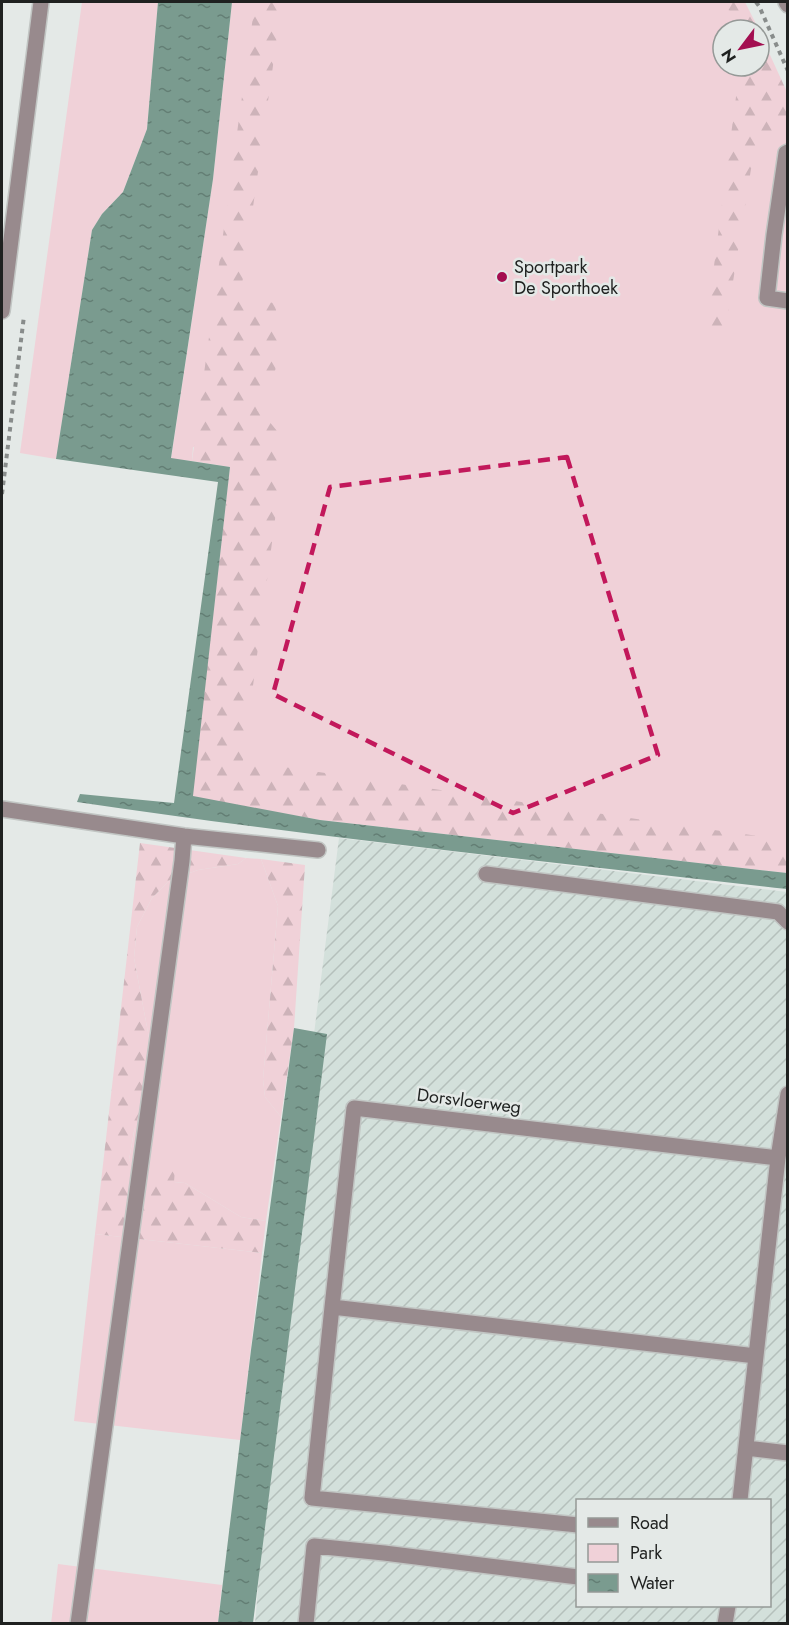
<svg xmlns="http://www.w3.org/2000/svg" width="789" height="1625" viewBox="0 0 789 1625" font-family="Jost,sans-serif">
  <defs>
    <pattern id="industrial-furrows" width="10" height="10" patternUnits="userSpaceOnUse" patternTransform="scale(1.5)"><rect width="10" height="10" fill="#d3e0db"/><path d="M-1 1l2-2M0 10L10 0M9 11l2-2" fill="none" stroke="#b5c0bc"/></pattern>
    <pattern id="forest-firs" width="22" height="20" patternUnits="userSpaceOnUse" patternTransform="scale(1.5)"><rect width="22" height="20" fill="#f0d1d8"/><path d="M5 1l3.5 6h-7zM16 11l3.5 6h-7z" fill="#cdb3b9"/></pattern>
    <pattern id="water-ripples" width="26" height="14" patternUnits="userSpaceOnUse" patternTransform="scale(1.5)"><rect width="26" height="14" fill="#7a9b8f"/><path d="M2 4q2-2 4 0t4 0M15 11q2-2 4 0t4 0" fill="none" stroke="#637e74"/></pattern>
  </defs>
  <rect width="100%" height="100%" fill="#e4e9e7"/>
  <path fill="url(#industrial-furrows)" fill-rule="evenodd" d="M339 838 787 892V1623L255 1624 285 1261ZM578 1500H770V1606H578Z"/>
  <path fill="#f0d1d8" d="M82 2H158L147 129 123 192 102 214 92 230 56 459 20 453Z
    M232 2H738L751 30H723V66H759L787 107V851L213 779 255 452 193 447 192 461 171 459 213 179Z
    M246 858 261 859 278 906 263 1079 265 1097 281 1117 266 1221 241 1217 185 1183 174 1182V1168L141 1180 129 1160 150 1043 134 958 137 927 152 898 170 880 198 870 238 864Z
    M95 1234 262 1253 240 1440 74 1421Z
    M58 1564 222 1585 218 1623 51 1624Z"/>
  <path fill="url(#forest-firs)" d="M255 2H282L240 299 275 303 281 348 271 386 257 410 268 420 282 437V467L243 761 684 826 787 840V873L320 820 192 797 230 467 192 461Z
    M710 2H745L759 30H743L739 15Z
    M759 31 787 92V129L767 145 751 169 724 338 705 335 740 66H759Z
    M140 843 246 858 238 864 198 870 170 880 152 898 137 927 134 958 150 1043 147 1084 134 1131 129 1160 141 1179 142 1166 175 1168 174 1182 185 1183 241 1217 266 1221 262 1253 95 1234Z
    M261 859 305 865 294 1028 281 1117 265 1097 263 1079 278 906Z"/>
  <path fill="url(#water-ripples)" d="M158 2H232L213 179 171 458 230 467 193 796 320 820 787 873V889C550 862 313 837 77 802L80 794 174 803 218 482 56 459 92 230 102 214 123 192 147 129Z
    M294 1028 327 1034 253 1623H218L251 1350Z"/>
  <g fill="none" stroke-linecap="round" stroke-linejoin="round">
    <g stroke="#c1c5c3" stroke-width="18">
      <path id="minor" d="M786 2 788 5
        M788 152 786 153 774 235 767 298 788 301
        M2 311 41 2
        M2 809 184 836 318 850
        M486 874 778 912 788 922
        M332 1307 354 1108 778 1158
        M746 1448 788 1453
        M740 1500 778 1158 788 1094
        M578 1525 312 1498 332 1307 756 1356
        M78 1624 182 861 184 836
        M306 1624 314 1546 384 1553 578 1577
        M725 1624 728 1606"/>
    </g>
    <path stroke="#888c8b" stroke-width="4" stroke-dasharray="4.5 4.5" stroke-linecap="butt" d="M756 2 759 6 788 71
      M2 494 24 316"/>
    <use href="#minor" stroke="#988a8d" stroke-width="15"/>
  </g>
  <path fill="none" stroke="#c2185b" stroke-width="4.5" stroke-dasharray="12 8" stroke-linejoin="round" d="M567 457 658 755 513 813 273 694 330 487Z"/>
  <circle fill="#a30f51" stroke="#e4e9e7" stroke-width="2" cx="502" cy="277" r="6"/>
  <g text-anchor="middle" stroke-width="5" stroke-linejoin="round" paint-order="stroke">
    <g font-size="18" fill="#1f2120" stroke="#e4e9e7" text-anchor="start">
      <text x="514" y="273">Sportpark<tspan x="514" dy="21">De Sporthoek</tspan></text>
    </g>
    <g font-size="18" fill="#1f2120" stroke="#e4e9e7">
      <text transform="translate(469 1101) rotate(7)" y="6">Dorsvloerweg</text>
    </g>
  </g>
  <rect width="789" height="1625" fill="none" stroke="#1f2120" stroke-width="6"/>
  <rect x="576" y="1499" width="195" height="108" fill="#e4e9e7" stroke="#959997" stroke-width="1.5"/>
  <rect x="588" y="1518" width="30" height="9" fill="#988a8d" stroke="#959997" stroke-width="1.5"/>
  <text x="630" y="1529" font-size="18" fill="#1f2120">Road</text>
  <rect x="588" y="1544" width="30" height="18" fill="#f0d1d8" stroke="#959997" stroke-width="1.5"/>
  <text x="630" y="1559" font-size="18" fill="#1f2120">Park</text>
  <rect x="588" y="1574" width="30" height="18" fill="url(#water-ripples)" stroke="#959997" stroke-width="1.5"/>
  <text x="630" y="1589" font-size="18" fill="#1f2120">Water</text>
  <g transform="translate(741 48) rotate(238)"><circle r="28" fill="#e4e9e7" stroke="#959997" stroke-width="1.5"/>
  <path d="M0-4.5L10 22L0 15L-10 22Z" fill="#a30f51"/>
  <text y="-9" font-size="16" font-weight="bold" text-anchor="middle" fill="#1f2120">N</text>
  </g>
</svg>
